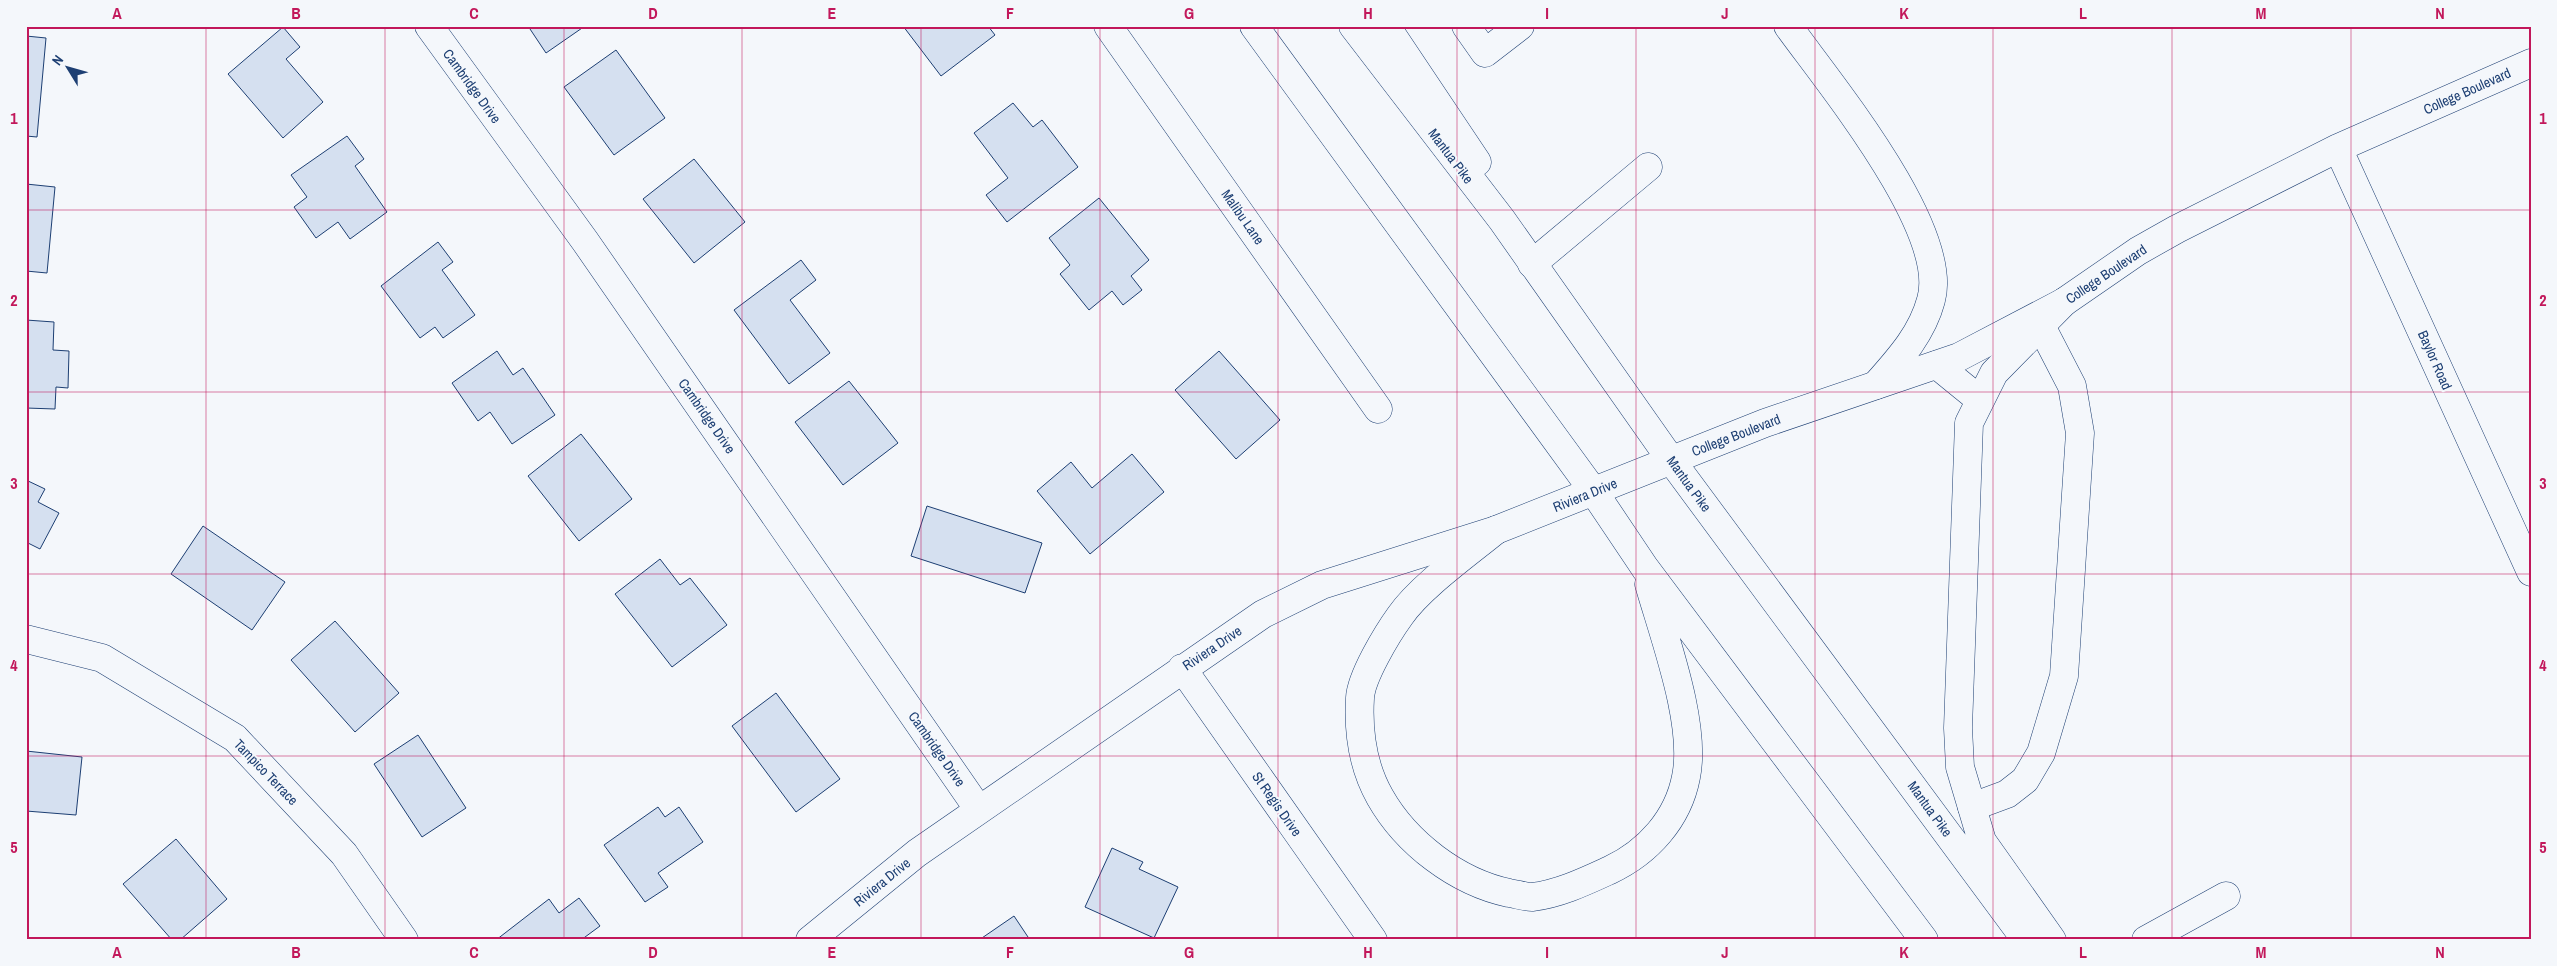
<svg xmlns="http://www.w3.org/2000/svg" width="2557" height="966" viewBox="0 0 2557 966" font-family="'Archivo Narrow',sans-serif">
  <rect width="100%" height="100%" fill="#f4f7fb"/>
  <path fill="#d5e0f0" stroke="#1d3f73" d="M528 26H585L546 53Z
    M903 26H988L995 35 941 76Z
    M283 27 300 47 286 59 323 102 283 138 228 74Z
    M26 36 46 38 37 137 26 136Z
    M616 50 665 118 614 155 564 87Z
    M1013 103 1033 127 1042 120 1078 167 1007 222 986 195 1008 178 974 133Z
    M347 136 364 159 355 166 387 212 350 239 338 222 316 238 294 207 307 197 291 175Z
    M694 159 745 222 694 263 643 199Z
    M26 184 55 187 47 273 26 271Z
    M1099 198 1149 260 1131 276 1142 290 1123 305 1112 291 1089 310 1060 274 1070 265 1049 238Z
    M438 242 453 262 442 270 475 315 443 338 435 327 420 338 381 286Z
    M801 260 816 280 790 300 830 353 789 384 734 310Z
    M26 320 54 322 53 350 69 351 68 388 56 387 55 409 26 408Z
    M497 351 513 375 523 368 555 415 512 444 490 412 478 421 452 383Z
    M1219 351 1280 420 1236 459 1175 390Z
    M849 381 898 443 843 485 795 422Z
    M581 434 632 499 579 541 528 476Z
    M1132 454 1164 492 1090 554 1037 491 1071 462 1092 488Z
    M26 480 45 489 38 502 59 513 40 549 26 542Z
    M927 506 1042 543 1025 593 911 556Z
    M203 526 285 582 252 630 171 574Z
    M660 559 680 585 690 578 727 625 672 667 615 594Z
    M335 621 399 693 355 732 291 660Z
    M776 693 840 779 796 812 732 726Z
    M418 735 466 808 422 837 374 764Z
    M26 751 82 757 76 815 26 811Z
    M658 807 665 817 679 807 703 842 658 873 668 887 645 902 604 845Z
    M176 839 227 899 180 940H172L123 884Z
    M1112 848 1143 862 1139 869 1178 887 1154 938 1085 907Z
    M579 898 600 926 581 940H496L549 899 559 913Z
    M1014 916 1030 940H979Z"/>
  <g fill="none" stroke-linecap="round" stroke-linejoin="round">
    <g stroke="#1d3f73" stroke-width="29">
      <path id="minor" d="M429 26 585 241 979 810
        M1108 26 1378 409
        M1466 26 1485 53 1520 26
        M2338 148 2531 572
        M1532 264 1648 167
        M26 639 102 658 235 738 344 854 404 940
        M1182 668 1373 940
        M1972 807 2007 794 2025 780 2041 753 2064 676 2080 433 2072 386 2041 326
        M810 940 917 853 1263 614 1322 585 1496 530 1765 423 1959 357 2064 302 2138 251 2177 229 2338 148 2531 63
        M2146 940 2226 896"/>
    </g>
    <g stroke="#1d3f73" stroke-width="29">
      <path id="major" d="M1254 26 1594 492 1645 568 1924 940
        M1353 26 1502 220 1671 460 2026 940
        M1386 26 1477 162
        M1788 26C1829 83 1951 230 1931 300 1922 334 1899 359 1876 385
        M1937 365 1980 400
        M1496 530C1468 553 1420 587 1400 616 1387 634 1361 677 1360 698 1358 732 1363 767 1380 797 1406 843 1457 882 1509 893 1516 894 1525 897 1532 897 1559 894 1586 881 1610 870 1648 852 1678 819 1686 777 1697 724 1664 637 1649 584
        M2052 940 1982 841 1960 767 1958 728 1969 423 1994 373 2064 302"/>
    </g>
    <use href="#minor" stroke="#f4f7fb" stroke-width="28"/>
    <use href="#major" stroke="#f4f7fb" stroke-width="28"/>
  </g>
  <path fill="none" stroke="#c2185b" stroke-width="1" stroke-opacity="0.55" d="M206 26V940M385 26V940M564 26V940M742 26V940M921 26V940M1100 26V940M1278 26V940M1457 26V940M1636 26V940M1815 26V940M1993 26V940M2172 26V940M2351 26V940M26 210H2531M26 392H2531M26 574H2531M26 756H2531"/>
  <g text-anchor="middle" stroke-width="4" stroke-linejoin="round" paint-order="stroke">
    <g font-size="14" fill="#1d3f73" stroke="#f4f7fb">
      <text transform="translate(472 86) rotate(54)" y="5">Cambridge Drive</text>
      <text transform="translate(2467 91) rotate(-24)" y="5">College Boulevard</text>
      <text transform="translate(1451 156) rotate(53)" y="5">Mantua Pike</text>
      <text transform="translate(1243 217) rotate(55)" y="5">Malibu Lane</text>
      <text transform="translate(2106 274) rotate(-34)" y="5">College Boulevard</text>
      <text transform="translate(2435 360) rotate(66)" y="5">Baylor Road</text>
      <text transform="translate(707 416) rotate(55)" y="5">Cambridge Drive</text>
      <text transform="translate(1736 435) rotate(-21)" y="5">College Boulevard</text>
      <text transform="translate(1689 484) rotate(54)" y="5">Mantua Pike</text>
      <text transform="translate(1585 495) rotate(-22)" y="5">Riviera Drive</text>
      <text transform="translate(1212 648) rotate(-34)" y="5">Riviera Drive</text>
      <text transform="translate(937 749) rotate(55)" y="5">Cambridge Drive</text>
      <text transform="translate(266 772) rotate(46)" y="5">Tampico Terrace</text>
      <text transform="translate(1277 804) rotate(55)" y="5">St Regis Drive</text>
      <text transform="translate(1930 809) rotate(54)" y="5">Mantua Pike</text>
      <text transform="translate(882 882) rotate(-39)" y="5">Riviera Drive</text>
    </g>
  </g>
  <rect width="2557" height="966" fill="none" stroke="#f4f7fb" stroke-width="55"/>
  <g transform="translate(68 68) rotate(307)" stroke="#f4f7fb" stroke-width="4" paint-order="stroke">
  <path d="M0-4L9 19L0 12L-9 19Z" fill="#1d3f73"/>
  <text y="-8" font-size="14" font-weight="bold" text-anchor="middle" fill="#1d3f73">N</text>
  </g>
  <rect x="28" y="28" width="2502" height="910" fill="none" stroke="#c2185b" stroke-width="2"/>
  <g font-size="16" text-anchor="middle" font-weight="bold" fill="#c2185b">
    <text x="117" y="19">A</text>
    <text x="296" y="19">B</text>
    <text x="474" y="19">C</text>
    <text x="653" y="19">D</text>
    <text x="832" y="19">E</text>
    <text x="1010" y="19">F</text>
    <text x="1189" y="19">G</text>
    <text x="1368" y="19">H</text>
    <text x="1547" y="19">I</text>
    <text x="1725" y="19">J</text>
    <text x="1904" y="19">K</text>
    <text x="2083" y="19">L</text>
    <text x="2261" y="19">M</text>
    <text x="2440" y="19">N</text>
    <text x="14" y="124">1</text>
    <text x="2543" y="124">1</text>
    <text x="14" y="306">2</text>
    <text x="2543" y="306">2</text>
    <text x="14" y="489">3</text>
    <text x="2543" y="489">3</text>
    <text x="14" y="671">4</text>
    <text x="2543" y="671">4</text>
    <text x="14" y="853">5</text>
    <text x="2543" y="853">5</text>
    <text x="117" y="958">A</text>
    <text x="296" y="958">B</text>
    <text x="474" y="958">C</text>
    <text x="653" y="958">D</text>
    <text x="832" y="958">E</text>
    <text x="1010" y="958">F</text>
    <text x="1189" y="958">G</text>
    <text x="1368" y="958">H</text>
    <text x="1547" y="958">I</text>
    <text x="1725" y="958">J</text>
    <text x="1904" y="958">K</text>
    <text x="2083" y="958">L</text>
    <text x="2261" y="958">M</text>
    <text x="2440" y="958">N</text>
  </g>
</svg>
